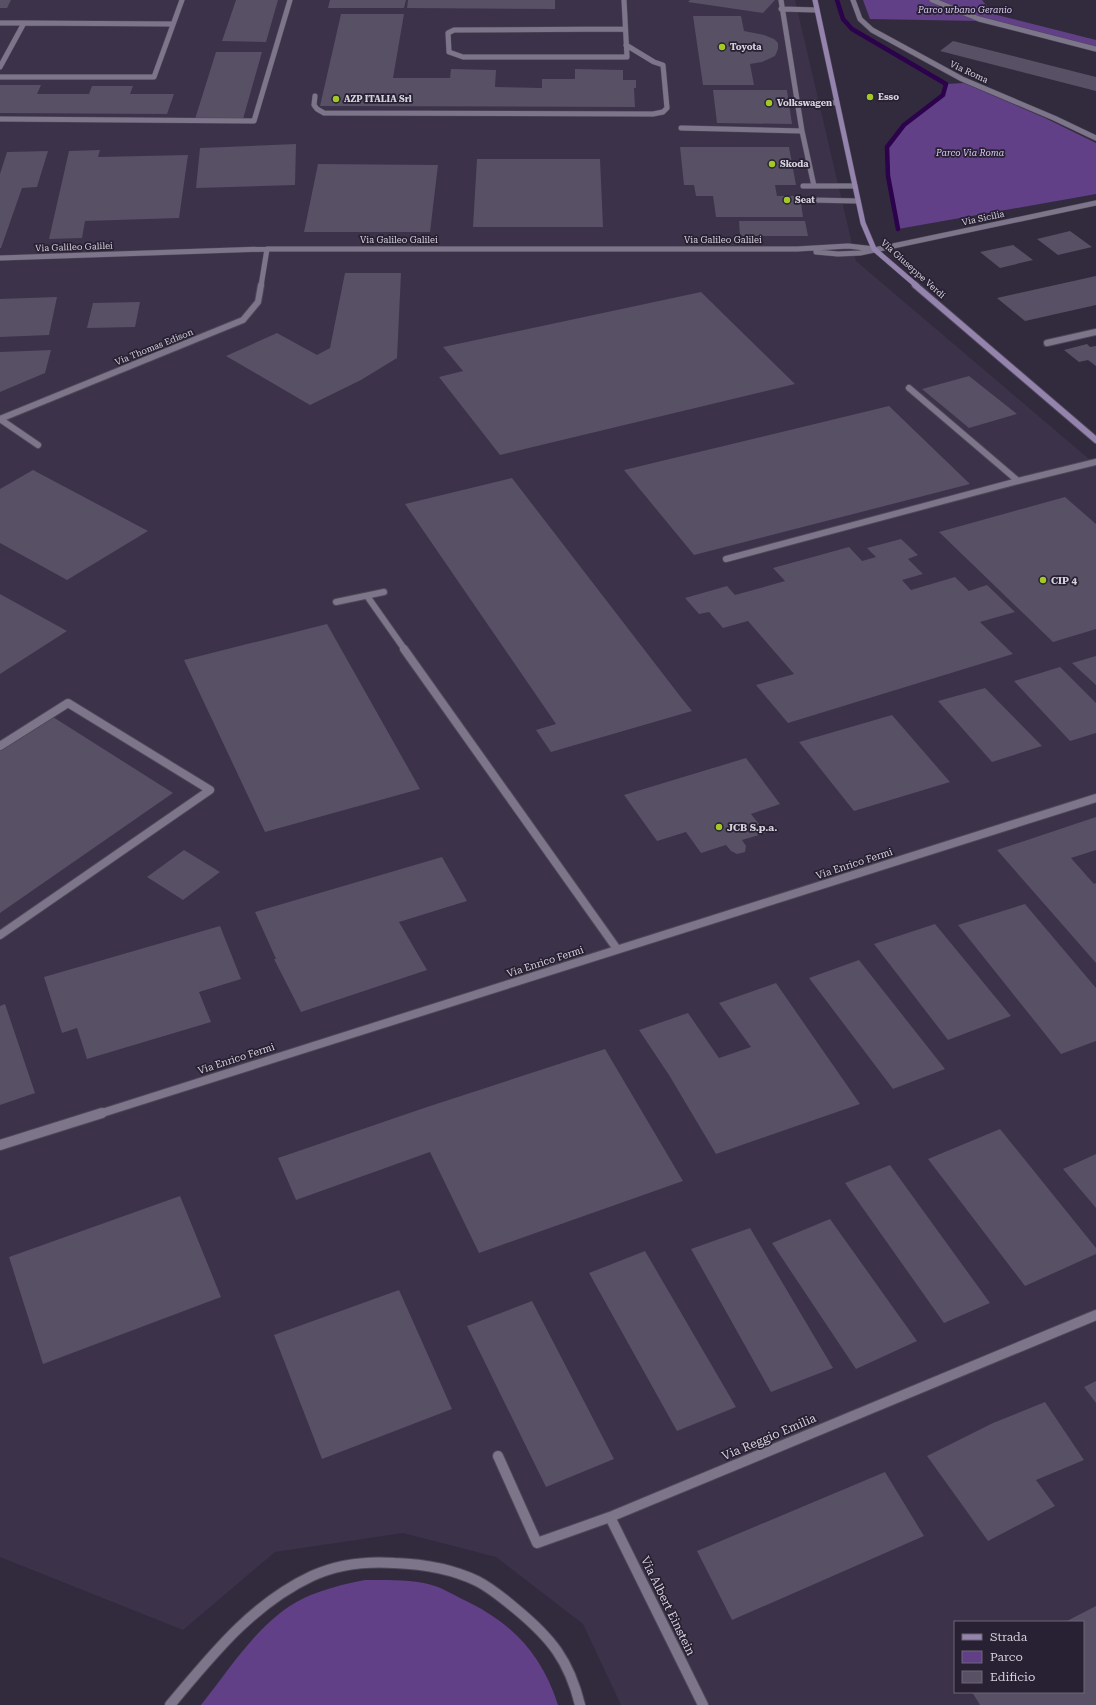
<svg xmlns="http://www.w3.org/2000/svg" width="1096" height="1705" viewBox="0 0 1096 1705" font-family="'Roboto Serif',serif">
  <rect width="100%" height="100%" fill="#322b3d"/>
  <path fill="#3c324a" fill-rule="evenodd" d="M0 0H795L856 261 1096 465V1705H621L583 1624 496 1557 403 1533 275 1552 183 1630 0 1557ZM955 1622H1083V1692H955Z"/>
  <path fill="#614088" d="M863 0H982L993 14 1096 40V50L980 21 870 19Z
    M964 83 1045 118 1096 143V194L898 229 888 176 887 147 904 125 943 95 946 84Z
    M365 1580C387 1580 415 1579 435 1586 444 1589 452 1594 460 1598 510 1621 541 1652 558 1705H201C231 1668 260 1619 304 1598 324 1589 344 1584 365 1580Z"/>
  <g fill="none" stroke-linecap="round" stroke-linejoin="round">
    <path stroke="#2b024b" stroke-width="4.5" d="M837 0 843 19 852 29 946 84 943 95 904 125 887 147 888 176 898 229"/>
  </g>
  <path fill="#585064" d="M0 0H11L7 8H0Z
    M236 0H278L266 42 222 41Z
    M330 0H406L404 8H328Z
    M408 0H555V9L407 8Z
    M690 0H775L763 13 688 2Z
    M341 14H404L393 78H450L451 69 496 70 495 87 542 88V79H575V69L623 70V80H636V88H634L635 107 320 106Z
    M693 16H741L744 31 764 35 774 39 778 43V49L775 56 762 62 750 64 754 85H703Z
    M953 41 1096 77V91L940 51Z
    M216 52H262L243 119H195Z
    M0 85H41L37 94H89L92 86H133L130 94H174L167 114 0 113Z
    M713 90H787L792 124 717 123Z
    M296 144 295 185 196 188 200 148Z
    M680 147H789L796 185H775L777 196H800L803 217H716L713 196H696L694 185H684Z
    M100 150 98 157 188 155 179 218 85 221 82 238 49 239 69 151Z
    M48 151 37 187 22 188 1 248H0V174L7 152Z
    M477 159H600L603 227H473Z
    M318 164 438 165 430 232H304Z
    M739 221H805L808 236H740Z
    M1070 231 1092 247 1058 255 1037 239Z
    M1013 245 1033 260 1000 268 980 252Z
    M345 273H401L397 358 361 380 310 405 226 356 277 333 317 355 330 348Z
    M1096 276V305L1025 321 997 298Z
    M701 292 795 384 500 455 439 377 463 371 443 347Z
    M57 297 49 335 0 337V299Z
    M140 302 135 327 87 328 93 303Z
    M1087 344 1090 347 1096 346V366L1088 360 1079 362 1064 350Z
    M51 350 45 373 0 392V352Z
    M969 376 1017 414 969 428 922 389Z
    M889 406 970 484 694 555 624 470Z
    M33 470 148 531 67 580 0 543V489Z
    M512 478 680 696 692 711 551 752 536 730 556 724 405 504Z
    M1065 497 1096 524V629L1053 642 939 532Z
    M901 539 918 555 908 559 923 574 902 580 911 590 955 577 969 591 987 585 1015 612 980 622 1013 654 788 723 756 685 794 674 748 621 723 628 709 612 699 614 685 598 727 586 735 595 785 581 773 568 849 547 862 561 876 557 867 548Z
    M0 594 67 631 0 674Z
    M327 624 420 789 265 832 184 660Z
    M1096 656V685L1072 663Z
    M1060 667 1096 703V733L1070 741 1014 681Z
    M985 688 1042 746 992 762 938 701Z
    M892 715 950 782 854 811 799 742Z
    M53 717 173 793 0 913V751Z
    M746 758 780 804 751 814 766 833 742 840 746 846 745 852 737 854 731 851 726 845 701 853 686 832 657 841 624 795Z
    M1096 817V850L1071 858 1094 884 1096 883V963L997 850Z
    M184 850 220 872 183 900 147 877Z
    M442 857 467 901 399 922 427 970 301 1012 274 959H276L255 912Z
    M1025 904 1096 988V1041L1061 1054 958 925Z
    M935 924 1011 1016 948 1040 874 944Z
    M220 926 241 979 199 992 211 1022 87 1059 77 1028 62 1033 44 977Z
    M859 960 945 1069 893 1089 809 978Z
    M776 983 860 1104 716 1154 669 1075 639 1030 688 1013 719 1058 751 1047 719 1003Z
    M5 1004 35 1093 0 1105V1006Z
    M605 1049 683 1181 479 1253 430 1152 296 1200 278 1158 427 1107Z
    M1000 1129 1096 1248V1254L1025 1286 928 1159Z
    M1096 1154V1208L1063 1169Z
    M890 1165 990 1303 944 1323 845 1183Z
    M180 1196 221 1297 43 1364 9 1257Z
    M830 1219 917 1341 856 1369 772 1243Z
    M750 1228 833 1368 771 1392 691 1249Z
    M645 1251 736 1407 677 1431 589 1273Z
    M399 1290 452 1409 322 1459 274 1335Z
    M532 1301 614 1459 546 1487 467 1326Z
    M1096 1381V1403L1084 1387Z
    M1045 1402 1084 1460 1036 1480 1055 1506 988 1541 927 1456 993 1423Z
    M885 1472 924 1536 732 1620 697 1551Z
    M1096 1606V1705H980L972 1692H1083V1622H1065Z"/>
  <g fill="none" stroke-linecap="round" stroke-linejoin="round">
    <g stroke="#4f4858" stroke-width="6">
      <path id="lane-far3" d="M624 0 627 57H463L449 52 448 33 454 30 625 29
        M781 0 802 131 814 186
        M781 9 817 10
        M0 23H24
        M0 67 24 23 173 24
        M0 77H154L182 0
        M315 96 314 105 317 109 324 113 653 114 663 112 667 108 663 65 654 62 626 45
        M797 102 837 103
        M0 119 254 121 290 0
        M681 128 802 131
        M803 186H855
        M810 200 858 201"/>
    </g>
    <g stroke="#4f4858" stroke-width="8">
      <path id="lane-far2" d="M909 388 1018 481 1096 462
        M0 419 38 445
        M726 559 1018 481
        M367 596 405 650
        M336 602 384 592"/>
    </g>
    <g stroke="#4f4858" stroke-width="10">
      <path id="lane-far1" d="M404 649 617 949
        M0 746 68 703 210 790 0 935"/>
    </g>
    <g stroke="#4f4858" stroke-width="12">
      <path id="lane" d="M170 1705C212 1655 252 1604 312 1576 338 1564 366 1561 395 1563 423 1564 452 1569 477 1581 491 1588 504 1599 516 1609 551 1638 569 1660 580 1705"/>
    </g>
    <g stroke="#4f4858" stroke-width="6">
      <path id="street-far3" d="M853 0 860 19 872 30 962 79 1054 118 1096 138
        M932 0 979 19 1096 49
        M816 252 838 254 860 253 1096 203
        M0 258 267 249H797L848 246 874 249
        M261 286 267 249"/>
    </g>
    <g stroke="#4f4858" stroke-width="8">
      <path id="street-far2" d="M1047 343 1096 332
        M0 419 243 320 258 302 261 285"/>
    </g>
    <g stroke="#4f4858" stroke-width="10">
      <path id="street-far1" d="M99 1114 1096 798"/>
    </g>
    <g stroke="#4f4858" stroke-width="12">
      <path id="street" d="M0 1145 102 1113
        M498 1456 537 1543 610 1517 1096 1315
        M610 1517 703 1705"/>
    </g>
    <g stroke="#4f4858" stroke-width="6">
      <path id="secondary-far1" d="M815 0 863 223 874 249 917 286"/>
    </g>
    <g stroke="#4f4858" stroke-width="8">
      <path id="secondary" d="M915 285 1096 440"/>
    </g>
    <use href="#lane-far3" stroke="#7d758a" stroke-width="5"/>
    <use href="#lane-far2" stroke="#7d758a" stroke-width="6"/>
    <use href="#lane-far1" stroke="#7d758a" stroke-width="8"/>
    <use href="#lane" stroke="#7d758a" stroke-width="10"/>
    <use href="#street-far3" stroke="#7d758a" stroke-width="5"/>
    <use href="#street-far2" stroke="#7d758a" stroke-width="6"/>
    <use href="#street-far1" stroke="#7d758a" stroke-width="8"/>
    <use href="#street" stroke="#7d758a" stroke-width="10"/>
    <use href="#secondary-far1" stroke="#9483ad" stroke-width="5"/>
    <use href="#secondary" stroke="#9483ad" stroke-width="6"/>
  </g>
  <g fill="#a3c927" stroke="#282133" stroke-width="1.5">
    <circle cx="722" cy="47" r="4"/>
    <circle cx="870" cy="97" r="4"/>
    <circle cx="336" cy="99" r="4"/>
    <circle cx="769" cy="103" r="4"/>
    <circle cx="772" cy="164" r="4"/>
    <circle cx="787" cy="200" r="4"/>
    <circle cx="1043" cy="580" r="4"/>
    <circle cx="719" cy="827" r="4"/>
  </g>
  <g text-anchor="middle" stroke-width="3.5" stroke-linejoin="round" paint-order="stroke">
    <g font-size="9" font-style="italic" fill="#dbcbf4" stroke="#282133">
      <text x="965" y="13">Parco urbano Geranio</text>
      <text x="970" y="156">Parco Via Roma</text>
    </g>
    <g font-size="9" font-weight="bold" fill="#d6d1dd" stroke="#282133" text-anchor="start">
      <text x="730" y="50">Toyota</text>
      <text x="878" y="100">Esso</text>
      <text x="344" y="102">AZP ITALIA Srl</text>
      <text x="777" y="106">Volkswagen</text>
      <text x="780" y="167">Skoda</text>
      <text x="795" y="203">Seat</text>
    </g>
    <g font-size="9" fill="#d6d1dd" stroke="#282133">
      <text transform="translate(969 72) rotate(25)" y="3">Via Roma</text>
      <text transform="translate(983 218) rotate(-12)" y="3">Via Sicilia</text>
      <text x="399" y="243">Via Galileo Galilei</text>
      <text x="723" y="243">Via Galileo Galilei</text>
      <text transform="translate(74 247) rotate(-2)" y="3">Via Galileo Galilei</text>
      <text transform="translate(913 269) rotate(42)" y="3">Via Giuseppe Verdi</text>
      <text transform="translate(154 347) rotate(-22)" y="3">Via Thomas Edison</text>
    </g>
    <g font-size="10" font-weight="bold" fill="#d6d1dd" stroke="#282133" text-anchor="start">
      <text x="1051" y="584">CIP 4</text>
      <text x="727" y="831">JCB S.p.a.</text>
    </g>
    <g font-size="10" fill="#d6d1dd" stroke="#282133">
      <text transform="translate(854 863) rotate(-18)" y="4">Via Enrico Fermi</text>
      <text transform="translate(545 961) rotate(-18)" y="4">Via Enrico Fermi</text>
      <text transform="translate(236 1058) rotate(-18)" y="4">Via Enrico Fermi</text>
    </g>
    <g font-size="12" fill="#d6d1dd" stroke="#282133">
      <text transform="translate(769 1437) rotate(-23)" y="4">Via Reggio Emilia</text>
      <text transform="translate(668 1606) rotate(64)" y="4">Via Albert Einstein</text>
    </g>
  </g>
  <rect x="954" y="1621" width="130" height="72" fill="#282133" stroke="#6e6777"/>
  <rect x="962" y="1634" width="20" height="6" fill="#9483ad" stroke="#6e6777"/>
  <text x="990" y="1641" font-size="12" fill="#d6d1dd">Strada</text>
  <rect x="962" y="1651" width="20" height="12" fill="#614088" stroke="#6e6777"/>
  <text x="990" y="1661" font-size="12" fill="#d6d1dd">Parco</text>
  <rect x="962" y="1671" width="20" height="12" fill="#585064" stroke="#6e6777"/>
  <text x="990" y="1681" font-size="12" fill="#d6d1dd">Edificio</text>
</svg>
